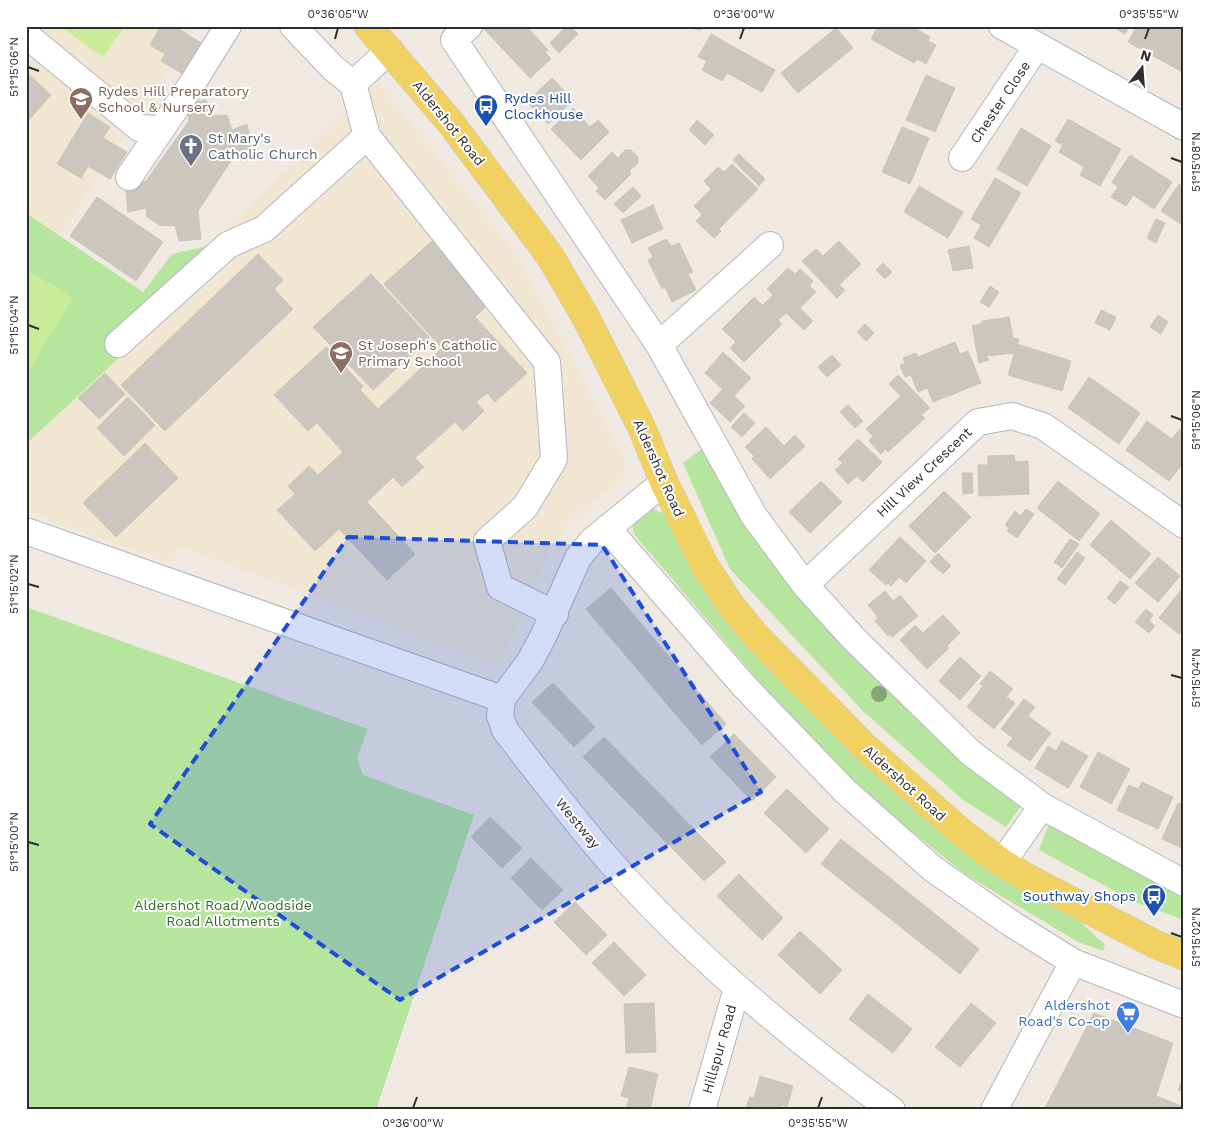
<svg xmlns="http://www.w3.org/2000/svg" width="1210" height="1136" viewBox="0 0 1210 1136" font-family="'Work Sans',sans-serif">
  <rect width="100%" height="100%" fill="#efe9e1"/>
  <path fill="#f0e6d1" d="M26 26H196L60 236 26 213Z
    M378 82 519 259 625 460 623 476 571 521 553 544 499 665 179 546 172 564 26 511V444L178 303 208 246Z"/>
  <path fill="#b6e59e" d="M26 213 143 292 172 254 208 246 178 303 26 444Z
    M703 448 746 515 1021 806 1006 827 963 800 862 710 730 569 683 463Z
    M651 508 671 517 717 610 813 714 886 785 967 851 1072 914 1105 945 1103 951 1078 942 965 874 885 810 802 732 634 534 632 524Z
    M26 607 368 729 357 757 363 775 474 815 376 1110H26Z
    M1051 819 1184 893V920L1135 902 1039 850Z"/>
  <path fill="#c9ec9a" d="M59 26H125L103 57Z
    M26 269 73 298 26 375Z"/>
  <path fill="#cbc7bf" stroke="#cbc5ba" d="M161 26H174L206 46 188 77 161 61 165 54 150 45Z
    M487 26H526L548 50 545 52 551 59 530 78 484 29Z
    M567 26H570L578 34 559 53 550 43Z
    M676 26H701V30Z
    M878 26H911L930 37 928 41 936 45 926 64 917 59 914 63 871 39Z
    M1111 26H1129L1125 34Z
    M1137 26H1173L1184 32V73L1128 42Z
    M836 28 853 48 798 93 781 73Z
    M711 34 775 70 762 92 727 73 722 81 702 70 707 61 698 57Z
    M26 72 51 95 26 123Z
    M926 75 955 88 935 132 906 120Z
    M552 78 573 100 548 124 527 102Z
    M206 100 212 116 227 115 232 130 247 124 252 148 236 153 198 211 201 239 179 241 175 226 159 225 147 217 146 208 128 212 125 184 146 181 189 121 187 103Z
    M573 108 590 127 598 120 609 132 581 160 551 129Z
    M88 113 110 127 103 138 127 152 110 179 88 166 81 178 57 164Z
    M1068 119 1121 149 1100 186 1080 175 1084 167 1059 152 1063 145 1055 141Z
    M697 120 714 135 705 145 689 130Z
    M902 127 929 138 910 184 882 172Z
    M1021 128 1051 146 1027 186 997 169Z
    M625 150H631L638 157V163L629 171 631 174 605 200 596 191 599 188 588 176 612 152 618 158Z
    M739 154 765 179 759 186 733 160Z
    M1130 155 1172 182 1154 209 1133 195 1126 206 1111 197 1118 187 1112 182Z
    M732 164 758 189 719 229 721 231 714 238 696 221 702 214 694 206 711 189 704 181 718 167 724 172Z
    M995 178 1021 193 989 247 974 238 981 225 971 219Z
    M1179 184 1184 187V226L1161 211Z
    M919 186 963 212 948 238 904 212Z
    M633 187 641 196 623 213 614 204Z
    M97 197 163 242 136 281 70 236Z
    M653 205 663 229 632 243 621 220Z
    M1156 219 1165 223 1156 243 1147 238Z
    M666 239 671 246 679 243 693 272 688 274 696 290 672 302 665 287 662 289 648 260 653 257 648 248Z
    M432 241 489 304 441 347 384 284Z
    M839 241 861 264 839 285 845 290 837 298 802 261 816 249 823 256Z
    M969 246 973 268 953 271 948 250Z
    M258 254 283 280 274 289 293 309 165 431 121 385Z
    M883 263 892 272 885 279 876 270Z
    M788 268 795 274 800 269 813 281 809 286 816 292 800 308 813 321 804 330 786 313 778 320 763 305 773 295 767 289Z
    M371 274 430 338 373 390 313 327Z
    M990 286 999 292 989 307 980 302Z
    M754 297 782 324 744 362 730 348 736 342 722 329Z
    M1101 310 1116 317 1110 330 1095 323Z
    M1158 315 1168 322 1161 334 1150 327Z
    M475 317 527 373 495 402 487 393 476 402 484 411 463 431 455 422 415 458 424 467 402 487 393 477 367 502 415 554 387 580 339 529 315 551 277 510 295 494 288 486 309 466 318 475 343 452 317 423 308 431 274 395 326 347 363 386 360 390 378 409Z
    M1009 317 1013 338 1019 339 1015 353 986 356 989 360 979 363 972 326 983 323 982 321Z
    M865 324 874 333 866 341 857 332Z
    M955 342 960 354 968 351 981 383 933 402 927 388 918 392 911 375 905 377 900 365 905 363 903 358 916 353 918 357Z
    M1017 344 1071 361 1062 391 1008 375Z
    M723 352 751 378 732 398 705 373Z
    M832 355 841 365 827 377 818 367Z
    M105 373 125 394 99 419 78 398Z
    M898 375 930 408 921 415 925 418 888 452 885 449 881 454 869 441 873 436 866 429 901 396 889 384Z
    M1089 377 1140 413 1119 444 1068 408Z
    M723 389 732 398 734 396 745 406 730 422 710 403Z
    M128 397 155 425 124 456 97 428Z
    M848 405 863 421 855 428 840 412Z
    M744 413 755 423 742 437 731 427Z
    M1147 421 1172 439 1180 429 1184 432V462L1169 481 1126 450Z
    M766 427 784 446 795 435 805 446 770 479 752 459 754 456 745 447Z
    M858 439 882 462 863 482 857 476 848 484 835 470 843 463 838 459Z
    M145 443 178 478 116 537 83 503Z
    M1014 455 1015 462 1028 461 1029 494 979 496 978 465H988V456Z
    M962 473H972L973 493 963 494Z
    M821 481 842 502 810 533 789 512Z
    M1058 481 1100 514 1079 541 1037 508Z
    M944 491 971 517 935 553 909 526Z
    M1026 509 1034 514 1017 538 1007 531 1009 528 1005 525 1015 511 1020 516Z
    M1111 520 1151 554 1130 579 1090 545Z
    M900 537 926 561 906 583 899 577 891 586 888 583 886 585 869 570Z
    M1070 539 1079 544 1062 568 1054 562Z
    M1077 552 1085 558 1065 585 1057 579Z
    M938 553 951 566 943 574 930 562Z
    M1158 557 1180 576 1158 602 1135 583Z
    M1120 581 1129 587 1115 604 1107 598Z
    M1184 586V629L1179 634 1159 618Z
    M611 588 726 724 702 745 586 609Z
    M885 591 893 601 900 595 918 616 892 637 890 634 888 636 875 621 878 617 868 605Z
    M1146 609 1153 615 1149 621 1155 626 1149 633 1135 622Z
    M943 615 960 633 947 646 949 648 927 669 900 640 915 625 923 633Z
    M960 657 981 676 960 700 939 681Z
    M990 671 1013 689 1006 697 1015 703 994 729 967 707 983 686 980 684Z
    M553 683 595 727 574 747 532 702Z
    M1024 699 1035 707 1028 716 1051 733 1030 761 1007 745 1013 738 1001 729Z
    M734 734 776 777 752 801 710 757Z
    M604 737 726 862 704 881 583 757Z
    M1062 741 1088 756 1068 788 1035 768 1048 746 1056 751Z
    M1098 752 1130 769 1111 804 1080 787Z
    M1142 782 1173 797 1158 829 1117 810 1129 785 1138 789Z
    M787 789 829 829 806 853 764 813Z
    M1178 803 1184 805V849L1162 839Z
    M490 817 522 848 502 868 471 837Z
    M841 839 979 949 960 974 821 864Z
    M531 858 563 890 542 910 511 878Z
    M739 874 783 918 762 940 717 896Z
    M575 902 607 935 586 955 554 922Z
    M800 931 842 970 820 994 778 955Z
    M614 942 646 975 624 996 592 963Z
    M868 994 912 1029 893 1053 849 1019Z
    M654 1003 656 1052 626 1053 624 1004Z
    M971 1003 996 1023 960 1067 935 1047Z
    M1094 1013 1173 1043 1156 1096 1184 1107V1110H1044Z
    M629 1067 658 1074 650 1109 654 1110H626L629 1098 621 1096Z
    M1184 1074V1092L1178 1090Z
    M760 1076 793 1086 787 1107 782 1105 781 1110H745L750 1097 754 1098Z"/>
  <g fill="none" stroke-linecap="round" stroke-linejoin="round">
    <g stroke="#b4b7c1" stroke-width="28">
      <path id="minor" d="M293 26 333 68 353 84 390 50
        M469 26 454 40 659 345 754 516 805 585 854 639 971 753 1042 806 1184 883
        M1002 26 1184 127
        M26 35 139 128 161 129
        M353 84 367 136 547 362 554 459 525 507 487 541 500 587 555 614
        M962 158 1037 46
        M129 177 192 84 228 26
        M118 344 228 245 264 229 367 136
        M659 345 770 245
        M664 482 592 541 578 558 543 637 530 661 502 699 500 716 505 730C538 773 571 816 606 857 690 953 789 1036 892 1110
        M607 528 744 686 845 791 933 869 1012 924 1073 962 1184 1005
        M26 531 502 699
        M805 585 978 422 1012 416 1043 426 1184 525
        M1002 863 1042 806
        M702 1110 737 988
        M994 1110 1073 962"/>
    </g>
    <g stroke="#c9c9c9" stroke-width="29">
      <path id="major" d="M368 26 450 122 550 256 585 316 641 426 664 482 705 566 729 603 756 636 863 745 961 832 1002 863 1031 880 1155 944 1184 956"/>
    </g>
    <use href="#minor" stroke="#fff" stroke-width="26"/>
    <use href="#major" stroke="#f2d163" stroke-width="28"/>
  </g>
  <circle fill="#84a574" cx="879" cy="694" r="8"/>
  <path fill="#1d4ed8" fill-opacity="0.2" stroke="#1d4ed8" stroke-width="4" stroke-dasharray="10 6" stroke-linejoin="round" d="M348 537 602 545 761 792 400 1000 150 824Z"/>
  <path fill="none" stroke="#2e2e2e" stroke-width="2" d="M335 39 338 28M740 39 744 28M1145 39 1149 28M28 67 39 71M1171 158 1182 162M28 325 39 329M1171 416 1182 420M28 584 39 587M1171 675 1182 678M28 842 39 845M1171 933 1182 937M413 1108 417 1097M818 1108 822 1097"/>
  <defs>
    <g id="school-pin" transform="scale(1.25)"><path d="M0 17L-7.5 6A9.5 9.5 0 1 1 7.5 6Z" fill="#8d6e63" stroke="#fff"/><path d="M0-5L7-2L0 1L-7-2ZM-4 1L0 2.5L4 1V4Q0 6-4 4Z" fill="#fff"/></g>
    <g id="bus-pin" transform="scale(1.25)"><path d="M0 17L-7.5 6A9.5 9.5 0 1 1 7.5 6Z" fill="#1a4fb4" stroke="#fff"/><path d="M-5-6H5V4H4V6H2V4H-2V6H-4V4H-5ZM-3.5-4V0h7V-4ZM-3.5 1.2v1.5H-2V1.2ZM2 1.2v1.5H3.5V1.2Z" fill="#fff"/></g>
    <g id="church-pin" transform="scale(1.25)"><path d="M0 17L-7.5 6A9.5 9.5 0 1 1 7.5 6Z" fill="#6b7280" stroke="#fff"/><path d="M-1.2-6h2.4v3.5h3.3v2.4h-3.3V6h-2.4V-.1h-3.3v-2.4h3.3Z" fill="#fff"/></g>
    <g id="supermarket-pin" transform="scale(1.25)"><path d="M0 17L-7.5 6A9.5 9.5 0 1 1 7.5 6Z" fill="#3f7fe0" stroke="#fff"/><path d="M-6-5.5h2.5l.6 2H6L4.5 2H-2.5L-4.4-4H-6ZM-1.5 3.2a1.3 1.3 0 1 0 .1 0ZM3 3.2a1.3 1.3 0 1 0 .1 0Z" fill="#fff"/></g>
  </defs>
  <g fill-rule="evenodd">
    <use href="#school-pin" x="81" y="99"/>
    <use href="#bus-pin" x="486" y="106"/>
    <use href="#church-pin" x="191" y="146"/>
    <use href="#school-pin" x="341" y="353"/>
    <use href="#bus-pin" x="1154" y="896"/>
    <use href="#supermarket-pin" x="1128" y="1013"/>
  </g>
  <g text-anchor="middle" stroke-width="4" stroke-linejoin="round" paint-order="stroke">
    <g font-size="14" fill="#785e54" stroke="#fff" text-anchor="start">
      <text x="98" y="96">Rydes Hill Preparatory<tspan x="98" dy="16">School &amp; Nursery</tspan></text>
      <text x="358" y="350">St Joseph's Catholic<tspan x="358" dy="16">Primary School</tspan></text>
    </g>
    <g font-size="14" fill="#164399" stroke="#fff" text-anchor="start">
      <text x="504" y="103">Rydes Hill<tspan x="504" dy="16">Clockhouse</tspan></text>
      <text x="1136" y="901" text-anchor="end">Southway Shops</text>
    </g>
    <g font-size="14" fill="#2e2e2e" stroke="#fff">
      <text transform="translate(1000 102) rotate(-56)" y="5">Chester Close</text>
      <text transform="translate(449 123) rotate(51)" y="5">Aldershot Road</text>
      <text transform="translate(659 468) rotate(66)" y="5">Aldershot Road</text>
      <text transform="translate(924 472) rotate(-43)" y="5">Hill View Crescent</text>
      <text transform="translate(905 783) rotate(42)" y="5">Aldershot Road</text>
      <text transform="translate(578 823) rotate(50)" y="5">Westway</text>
      <text transform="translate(719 1049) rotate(-74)" y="5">Hillspur Road</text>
    </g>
    <g font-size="14" fill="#5b616d" stroke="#fff" text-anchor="start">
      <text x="208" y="143">St Mary's<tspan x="208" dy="16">Catholic Church</tspan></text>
    </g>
    <g font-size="14" fill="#2c6e1b" stroke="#fff">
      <text x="223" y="910">Aldershot Road/Woodside<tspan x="223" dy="16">Road Allotments</tspan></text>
    </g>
    <g font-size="14" fill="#366cbe" stroke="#fff" text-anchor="end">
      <text x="1110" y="1010">Aldershot<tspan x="1110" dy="16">Road's Co-op</tspan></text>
    </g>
  </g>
  <rect width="1210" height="1136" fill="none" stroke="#ffffff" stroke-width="55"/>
  <g transform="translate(1142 68) rotate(17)" stroke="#ffffff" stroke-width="4" paint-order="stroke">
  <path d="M0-4L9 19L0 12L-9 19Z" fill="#2e2e2e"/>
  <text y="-8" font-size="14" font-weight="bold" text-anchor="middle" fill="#2e2e2e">N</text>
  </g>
  <rect x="28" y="28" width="1154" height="1080" fill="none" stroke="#2e2e2e" stroke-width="2"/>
  <g font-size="12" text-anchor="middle" fill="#2e2e2e">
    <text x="338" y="18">0°36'05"W</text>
    <text x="744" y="18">0°36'00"W</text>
    <text x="1149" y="18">0°35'55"W</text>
    <text transform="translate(14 67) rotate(-90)" y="4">51°15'06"N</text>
    <text transform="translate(1196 162) rotate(-90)" y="4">51°15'08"N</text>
    <text transform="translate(14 325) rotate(-90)" y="4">51°15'04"N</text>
    <text transform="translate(1196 420) rotate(-90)" y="4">51°15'06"N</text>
    <text transform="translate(14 584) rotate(-90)" y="4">51°15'02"N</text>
    <text transform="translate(1196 678) rotate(-90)" y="4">51°15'04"N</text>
    <text transform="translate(14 842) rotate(-90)" y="4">51°15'00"N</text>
    <text transform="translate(1196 937) rotate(-90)" y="4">51°15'02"N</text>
    <text x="413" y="1127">0°36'00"W</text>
    <text x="818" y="1127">0°35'55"W</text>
  </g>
</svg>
